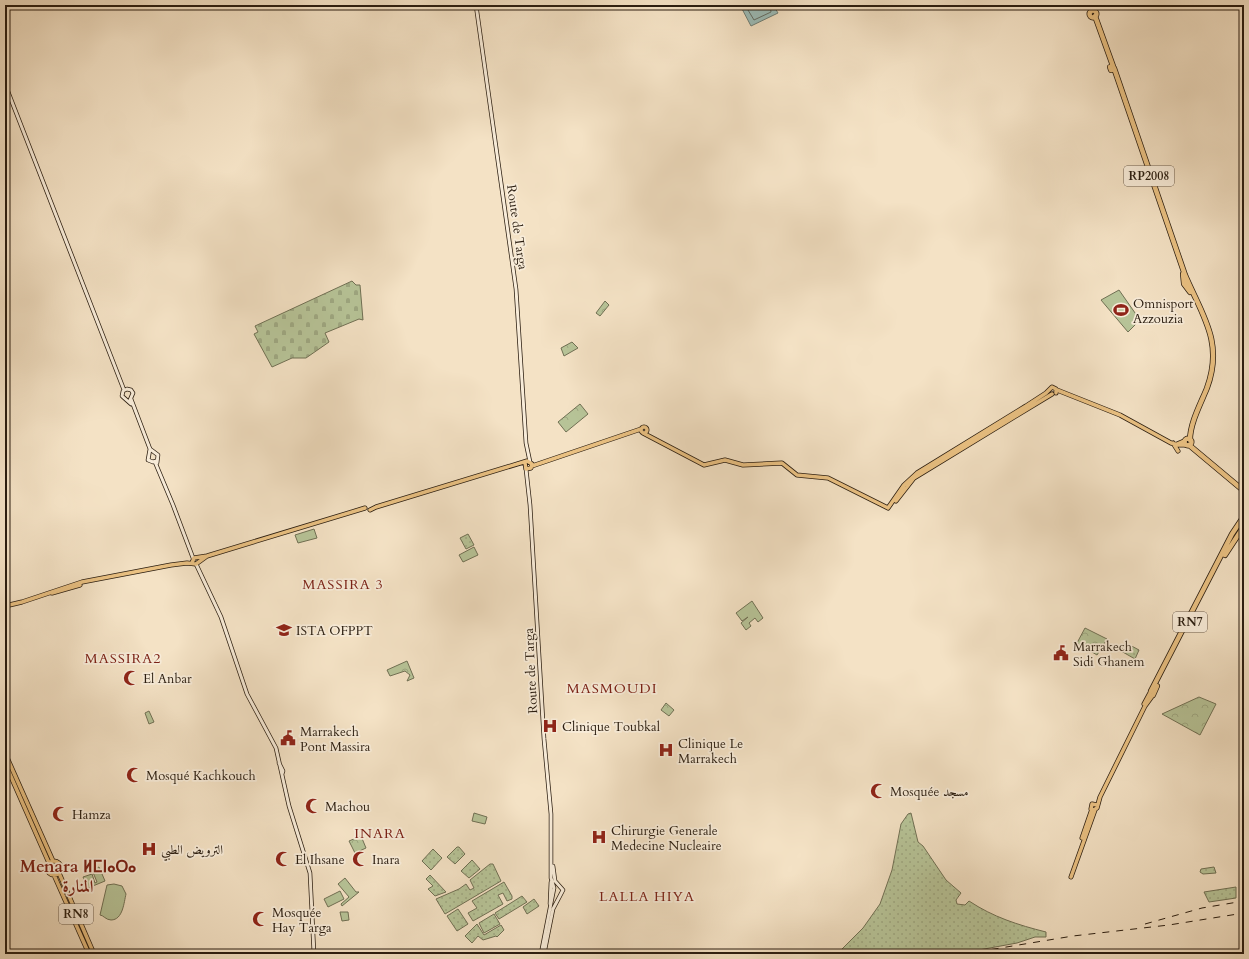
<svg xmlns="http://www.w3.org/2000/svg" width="1249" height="959" viewBox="0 0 1249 959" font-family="Cardo,Amiri,'Noto Sans Tifinagh',serif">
  <defs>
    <pattern id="grass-dots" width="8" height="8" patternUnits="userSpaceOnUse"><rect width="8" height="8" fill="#b7c498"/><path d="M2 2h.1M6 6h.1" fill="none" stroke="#9ea882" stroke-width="1.8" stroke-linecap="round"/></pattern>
    <pattern id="forest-crowns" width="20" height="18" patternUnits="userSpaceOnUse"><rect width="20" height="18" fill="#b7c498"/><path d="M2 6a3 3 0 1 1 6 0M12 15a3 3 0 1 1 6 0" fill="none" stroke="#9ea882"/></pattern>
    <pattern id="cemetery-stones" width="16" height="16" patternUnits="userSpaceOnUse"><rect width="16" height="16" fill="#b7c498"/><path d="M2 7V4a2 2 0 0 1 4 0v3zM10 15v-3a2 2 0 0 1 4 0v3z" fill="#9ea882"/></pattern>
  </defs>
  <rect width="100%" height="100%" fill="#f4e2c5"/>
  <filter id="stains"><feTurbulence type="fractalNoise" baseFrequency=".005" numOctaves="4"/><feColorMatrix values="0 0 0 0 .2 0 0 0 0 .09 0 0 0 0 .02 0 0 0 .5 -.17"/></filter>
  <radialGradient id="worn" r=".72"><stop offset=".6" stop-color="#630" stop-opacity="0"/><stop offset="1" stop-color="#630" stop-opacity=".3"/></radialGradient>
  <path fill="url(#grass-dots)" stroke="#707054" d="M468 534 474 545 466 549 460 538Z
    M1126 643 1139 650 1135 659 1121 651Z
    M911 813 918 842 923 846 946 880 961 893 956 900 957 904 965 905 969 901C993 917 1018 925 1046 932V937H1035L1017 943 957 954H837L863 928 880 904 892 870 901 824 908 814Z
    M457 847H459L465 854 455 864 447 857Z
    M433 849 442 858 431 870 422 861Z
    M472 860 480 869 469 878 461 871Z
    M490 864H493L501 881 445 914 436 899 459 889 466 884 470 890 474 888 470 880Z
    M1214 867 1216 873 1203 874 1200 872 1201 869Z
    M430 875 446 892 435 896 428 889 433 886 426 879Z
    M504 882 512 896V899L507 901 503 893 498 895 503 904 473 921 468 913 477 908 472 901Z
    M1236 887V898L1209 902 1204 892Z
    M522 896 527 902 499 919 495 913Z
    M534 899 539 906 527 914 523 907Z
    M458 909 468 924 457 931 447 916Z
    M494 914 500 924 484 933 479 923Z
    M477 924 484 935 501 925 504 930 497 937 496 936 483 940 478 936 472 943 465 936Z"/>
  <path fill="url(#forest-crowns)" stroke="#707054" d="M605 301 609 305 600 316 596 313Z
    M572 342 578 348 564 356 561 348Z
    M580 404 588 414 566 432 558 422Z
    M1085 628 1107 639 1097 655 1077 643Z
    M407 661 414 678 407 681 410 675 405 671 390 676 387 670Z
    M1199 697 1216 704 1200 735 1162 714Z
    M666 703 674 710 669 716 661 710Z
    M361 836 366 848 355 853 349 841Z"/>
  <path fill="url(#cemetery-stones)" stroke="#707054" d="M352 281 356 285H360L363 320 359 319 325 333 329 342 306 358H292L272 367 254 334 258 332 255 326Z"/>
  <path fill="#b7c498" stroke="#707054" d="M1119 290 1140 320 1128 332 1101 300Z
    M314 529 317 538 298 543 295 535Z
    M474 547 478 555 463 562 459 555Z
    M752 601 763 618 758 622 755 618 749 623 751 626 746 630 741 623 748 617 742 621 736 613Z
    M149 711 154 722 149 724 145 713Z
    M474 813 487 817 485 824 472 821Z
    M99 867 105 881 88 888 83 877 92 874 95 883 97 882 92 870Z
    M345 878 356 892H359L342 906 341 904 349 897 338 884Z
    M114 884 122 886 126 894C124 902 123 920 111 920 106 920 103 915 100 915L107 885Z
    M340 891 344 899 328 907 324 899Z
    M340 912H348L349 920 342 921Z"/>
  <path fill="#9cbdb9" stroke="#6e7d75" d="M740 5H773L778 13 751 26Z"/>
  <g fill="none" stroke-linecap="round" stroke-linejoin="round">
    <path stroke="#636d64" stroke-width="1" d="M745 5 754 20 771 12 770 5"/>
    <path stroke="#ccbba1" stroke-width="4.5" stroke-dasharray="4.5 2" stroke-linecap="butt" d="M1236 534 1244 523"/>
    <g stroke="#2a1d10" stroke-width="4.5">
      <path id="secondary" d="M476 5 516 289 526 443 530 462
        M5 84 124 390
        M127 389 123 391 122 396 131 404
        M127 389 131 390 133 393 130 400
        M131 399 150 449 148 460 153 462 156 461
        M150 449 158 455 157 463
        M155 462 173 505 193 558
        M526 469 530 505 544 739 551 814V878L554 888
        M196 564 221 617 247 694 276 748 289 806 310 873 314 954
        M279 763 283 771 282 774
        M550 904 551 882
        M541 954 554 888
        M544 954 553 909 563 890 555 881 553 866"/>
    </g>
    <g stroke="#2a1d10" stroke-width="5">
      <path id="primary" d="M1057 390 1120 415 1171 443 1179 445H1185
        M641 430a3 3 0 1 1 6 0a3 3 0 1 1-6 0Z
        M643 433 704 465 725 460 743 465 782 463 797 475 828 478 888 508
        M1173 443 1178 451
        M1177 444 1184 441
        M532 466 641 429
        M896 501 914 478 1052 394
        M888 508 904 485 917 473 1026 406 1046 393 1052 387 1056 389V393
        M370 510 376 507 527 461 532 464 531 468 526 469 525 463
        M192 563 194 558 207 556 365 508
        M52 593 80 585
        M5 606 22 602 82 582 171 565 187 563 196 564 207 556
        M1144 704 1151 691
        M5 753 53 861
        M5 763 49 863
        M1097 805 1092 804 1091 809 1094 810 1097 808 1100 797 1145 706 1153 695
        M1082 838 1092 809
        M47 868a7 7 0 1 1 14 0a7 7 0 1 1-14 0Z
        M59 873 94 954
        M54 875 89 954
        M1071 877 1095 810"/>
    </g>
    <g stroke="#2a1d10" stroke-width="6">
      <path id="highway" d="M1089.5 14a3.5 3.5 0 1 1 7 0a3.5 3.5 0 1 1-7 0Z
        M1095 16 1113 66
        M1114 69 1111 70 1110 67 1114 68 1185 275C1202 315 1224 342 1207 388 1201 403 1190 423 1190 440
        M1183 274 1184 284 1190 292
        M1184.5 442a3.5 3.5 0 1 1 7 0a3.5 3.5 0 1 1-7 0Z
        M1189 445 1244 491
        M1225 555 1244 526
        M1151 691 1232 534 1244 516
        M1153 695 1157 686"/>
    </g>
    <use href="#secondary" stroke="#f8ecd9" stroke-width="3"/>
    <use href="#primary" stroke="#eac182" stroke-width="3.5"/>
    <use href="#highway" stroke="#eac182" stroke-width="4.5"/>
    <path stroke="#2a1d10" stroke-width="1" stroke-dasharray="7 7" stroke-linecap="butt" d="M1145 924 1202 908 1244 901
      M964 954 1073 936 1169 925 1244 913"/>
  </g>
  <defs>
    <g id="stadium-bare" transform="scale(1.2)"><path d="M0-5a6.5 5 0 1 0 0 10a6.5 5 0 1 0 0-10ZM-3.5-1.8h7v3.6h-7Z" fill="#8f2418" stroke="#f8ecd9" stroke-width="2.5" paint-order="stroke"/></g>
    <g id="university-bare" transform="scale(1.2)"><path d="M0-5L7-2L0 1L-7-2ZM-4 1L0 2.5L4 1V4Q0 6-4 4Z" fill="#8f2418" stroke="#f8ecd9" stroke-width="2.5" paint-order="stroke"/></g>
    <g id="civic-bare" transform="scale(1.2)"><path d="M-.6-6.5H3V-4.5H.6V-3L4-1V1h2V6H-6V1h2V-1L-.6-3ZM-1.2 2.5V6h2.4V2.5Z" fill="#8f2418" stroke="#f8ecd9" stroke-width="2.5" paint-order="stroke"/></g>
    <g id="mosque-bare" transform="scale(1.2)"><path d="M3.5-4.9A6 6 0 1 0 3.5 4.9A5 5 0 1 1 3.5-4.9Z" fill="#8f2418" stroke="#f8ecd9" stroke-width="2.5" paint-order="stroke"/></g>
    <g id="hospital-bare" transform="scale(1.2)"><path d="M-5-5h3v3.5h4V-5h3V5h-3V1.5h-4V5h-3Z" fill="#8f2418" stroke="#f8ecd9" stroke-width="2.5" paint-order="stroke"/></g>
  </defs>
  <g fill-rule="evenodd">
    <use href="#stadium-bare" x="1121" y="310"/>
    <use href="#university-bare" x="284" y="630"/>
    <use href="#civic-bare" x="1061" y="653"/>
    <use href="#mosque-bare" x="131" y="678"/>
    <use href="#hospital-bare" x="550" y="726"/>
    <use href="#civic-bare" x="288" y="738"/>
    <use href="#hospital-bare" x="666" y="750"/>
    <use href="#mosque-bare" x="134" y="775"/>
    <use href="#mosque-bare" x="878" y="791"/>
    <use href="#mosque-bare" x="313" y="806"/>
    <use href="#mosque-bare" x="60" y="814"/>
    <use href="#hospital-bare" x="599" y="837"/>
    <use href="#hospital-bare" x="149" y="849"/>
    <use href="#mosque-bare" x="283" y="859"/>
    <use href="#mosque-bare" x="360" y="859"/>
    <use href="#mosque-bare" x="260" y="919"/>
  </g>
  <g text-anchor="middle" stroke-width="3.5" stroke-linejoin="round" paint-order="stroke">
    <g fill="#f8ecd9" stroke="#685b4c" stroke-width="1">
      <rect x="1124" y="166" width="50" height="20" rx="3"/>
      <rect x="1173" y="612" width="34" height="20" rx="3"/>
      <rect x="59" y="904" width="34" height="20" rx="3"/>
    </g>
    <g font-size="12" font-weight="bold" fill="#2a1d10">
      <text x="1149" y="180">RP2008</text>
      <text x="1190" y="626">RN7</text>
      <text x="76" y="918">RN8</text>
    </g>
    <g font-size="13" fill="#2a1d10" stroke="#f8ecd9">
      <text transform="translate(518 227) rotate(82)" y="5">Route de Targa</text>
      <text transform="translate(530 671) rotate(-93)" y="5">Route de Targa</text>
    </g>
    <g font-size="13" fill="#2a1d10" stroke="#f8ecd9" text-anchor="start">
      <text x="1133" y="308">Omnisport<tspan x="1133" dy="15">Azzouzia</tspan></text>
      <text x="296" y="635">ISTA OFPPT</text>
      <text x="1073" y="651">Marrakech<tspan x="1073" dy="15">Sidi Ghanem</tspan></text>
      <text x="143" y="683">El Anbar</text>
      <text x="562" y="731">Clinique Toubkal</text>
      <text x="300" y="736">Marrakech<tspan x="300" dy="15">Pont Massira</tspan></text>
      <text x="678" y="748">Clinique Le<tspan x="678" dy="15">Marrakech</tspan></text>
      <text x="146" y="780">Mosqué Kachkouch</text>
      <text x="890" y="796">Mosquée مسجد</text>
      <text x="325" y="811">Machou</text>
      <text x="72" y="819">Hamza</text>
      <text x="611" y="835">Chirurgie Generale<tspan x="611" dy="15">Medecine Nucleaire</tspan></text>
      <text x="161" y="854">الترويض الطبي</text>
      <text x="295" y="864">El Ihsane</text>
      <text x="372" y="864">Inara</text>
      <text x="272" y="917">Mosquée<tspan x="272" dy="15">Hay Targa</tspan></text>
    </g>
    <g font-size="14" letter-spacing="1" fill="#7a1f14" stroke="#f8ecd9">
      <text x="343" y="589">MASSIRA 3</text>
      <text x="123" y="663">MASSIRA2</text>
      <text x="612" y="693">MASMOUDI</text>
      <text x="380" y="838">INARA</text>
      <text x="647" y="901">LALLA HIYA</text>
    </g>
    <g font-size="17" font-weight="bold" fill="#7a1f14" stroke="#f8ecd9">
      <text x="78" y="872">Menara ⵍⵎⵏⴰⵔⴰ<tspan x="78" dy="20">المنارة</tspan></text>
    </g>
  </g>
  <rect width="1249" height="959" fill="none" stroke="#f4e2c5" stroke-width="20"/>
  <rect x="6" y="6" width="1237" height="947" fill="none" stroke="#2a1d10" stroke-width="2"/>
  <rect x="10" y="10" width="1229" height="939" fill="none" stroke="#2a1d10"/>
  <rect width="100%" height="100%" filter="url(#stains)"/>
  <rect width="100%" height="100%" fill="url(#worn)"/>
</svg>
